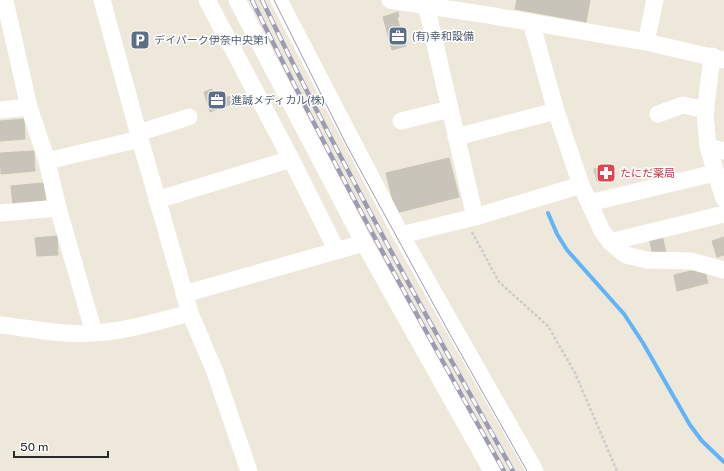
<svg xmlns="http://www.w3.org/2000/svg" width="724" height="471" viewBox="0 0 724 471" font-family="'Public Sans','Noto Sans JP',sans-serif">
  <rect width="100%" height="100%" fill="#ede8d9"/>
  <g fill="none" stroke-linecap="round" stroke-linejoin="round">
    <path stroke="#61b4f9" stroke-width="4" d="M548 213 557 234 567 250 624 314 643 343 690 425 702 441 724 462"/>
  </g>
  <path fill="#c8c4b9" stroke="#c8c4b2" d="M517 0H590L586 22 515 9Z
    M398 12 399 16 397 18 400 28H403L406 46 392 50 383 17Z
    M212 89 213 94 218 92 222 93 224 98 232 96 234 103 210 112 204 92Z
    M24 119 25 139 0 141V121Z
    M34 151 35 171 1 174 0 153Z
    M449 158 459 197 396 213 386 173Z
    M612 166 614 178 597 181 594 169Z
    M43 183 46 202 13 206 11 186Z
    M662 235 666 253 653 256 649 237Z
    M57 236 58 255 37 256 35 238Z
    M724 237V255L717 257 712 241Z
    M704 268 708 283 677 291 674 275Z"/>
  <g fill="none" stroke-linecap="round" stroke-linejoin="round">
    <path stroke="#ccc" stroke-width="2.5" stroke-dasharray="3 2" stroke-linecap="butt" d="M472 232 499 282 548 326 575 373 617 471"/>
    <path stroke="#fff" stroke-width="17" d="M102 0 140 139 190 313 215 372 249 471
      M207 0 291 159 337 251
      M237 0 364 243 492 471
      M279 0 401 235 535 471
      M390 0 488 15 646 42 724 60
      M5 1 29 107 47 161 58 208 94 333
      M426 5 475 217
      M531 22 556 111 581 185 601 229 610 242 626 255 647 260 691 261 724 270
      M646 42 655 0
      M712 56 705 114 708 147 724 199
      M0 110 29 107
      M658 114 683 105 706 110
      M401 121 450 109
      M138 133 189 117
      M456 137 556 111
      M708 147 724 151
      M47 161 140 139
      M157 200 291 159
      M589 203 715 173
      M0 213 58 208
      M401 235 475 217 581 185
      M610 242 724 214
      M184 294 364 243
      M0 325C31 328 63 336 94 333 127 331 159 321 190 313"/>
    <path stroke="#9c9bb5" stroke-width="1" d="M274 0 346 144 447 329 527 471"/>
    <g stroke="#9c9bb5" stroke-width="4.5">
      <path id="rail" d="M252 0C330 160 417 316 504 471
        M262 0C339 161 426 316 513 471"/>
    </g>
    <use href="#rail" stroke="#fff" stroke-width="3" stroke-dasharray="9" stroke-linecap="butt"/>
  </g>
  <defs>
    <g id="office-square" transform="scale(1)"><rect x="-9" y="-9" width="18" height="18" rx="4" fill="#5c6f8a" stroke="#fff"/><path d="M-6-3h4V-5.5h4V-3h4V5H-6ZM-1-4.5V-3h2v-1.5ZM-6 0V1H6V0Z" fill="#fff"/></g>
    <g id="parking-square" transform="scale(1)"><rect x="-9" y="-9" width="18" height="18" rx="4" fill="#5c6f8a" stroke="#fff"/><path d="M-3.5-5.5H1a3.5 3.5 0 0 1 0 7H-1V5.5H-3.5ZM-1-3.4V-.6H.8a1.4 1.4 0 0 0 0-2.8Z" fill="#fff"/></g>
    <g id="pharmacy-square" transform="scale(1)"><rect x="-9" y="-9" width="18" height="18" rx="4" fill="#e0444e" stroke="#fff"/><path d="M-2-6h4v4h4v4h-4v4h-4v-4h-4v-4h4Z" fill="#fff"/></g>
  </defs>
  <g fill-rule="evenodd">
    <use href="#office-square" x="398" y="36"/>
    <use href="#parking-square" x="140" y="40"/>
    <use href="#office-square" x="217" y="100"/>
    <use href="#pharmacy-square" x="606" y="173"/>
  </g>
  <g text-anchor="middle" stroke-width="3" stroke-linejoin="round" paint-order="stroke">
    <g font-size="11" fill="#4e5e75" stroke="#fff" text-anchor="start">
      <text x="412" y="40">(有)幸和設備</text>
      <text x="154" y="44">デイパーク伊奈中央第1</text>
      <text x="231" y="104">進誠メディカル(株)</text>
    </g>
    <g font-size="11" fill="#be3a42" stroke="#fff" text-anchor="start">
      <text x="620" y="177">たにだ薬局</text>
    </g>
  </g>
  <path d="M14 451v6h94v-6" fill="none" stroke="#292929" stroke-width="2"/>
  <text x="20" y="451" font-size="12" fill="#292929" stroke="#ffffff" stroke-width="3" paint-order="stroke">50 m</text>
</svg>
